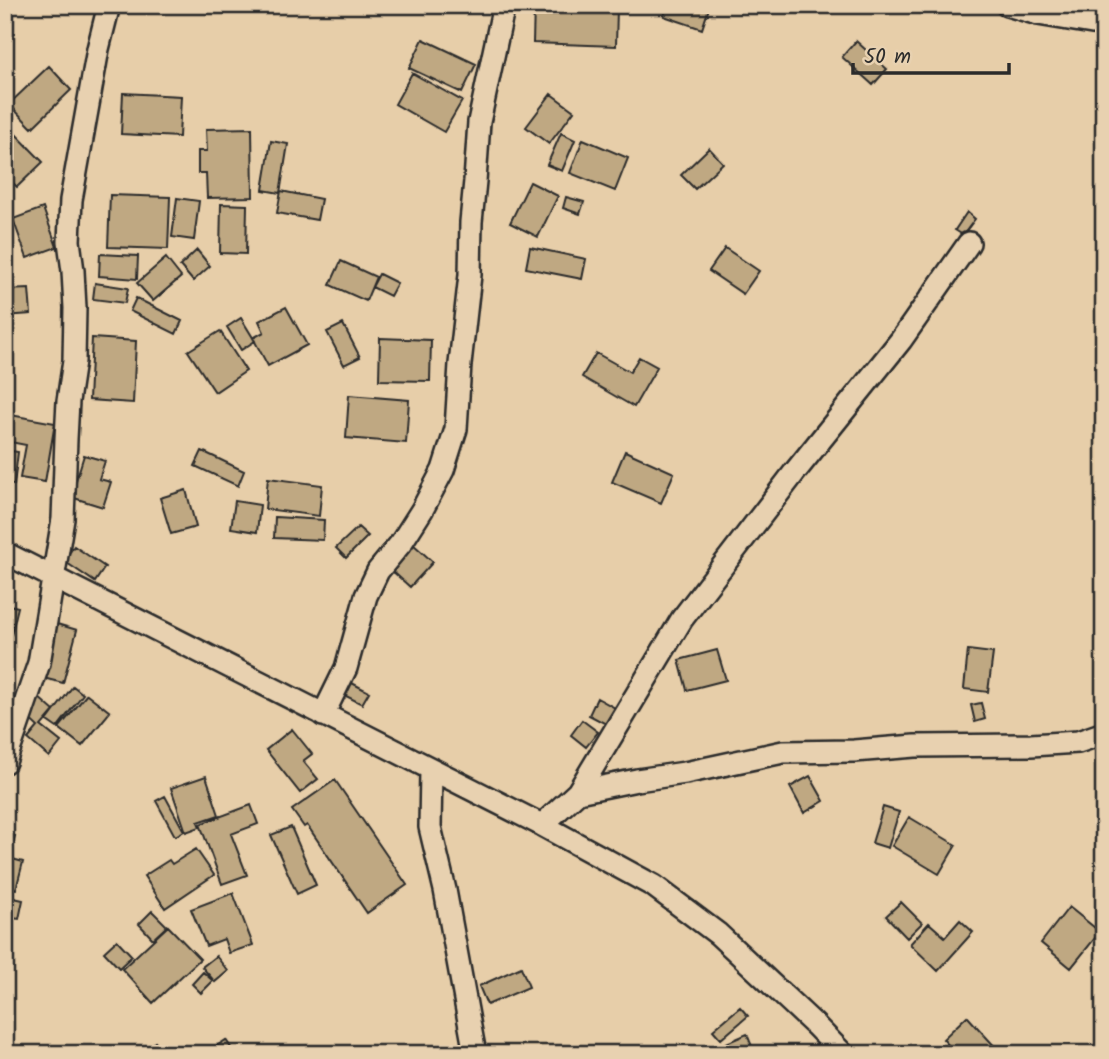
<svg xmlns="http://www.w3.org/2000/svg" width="1109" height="1059" viewBox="0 0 1109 1059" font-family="Kalam,sans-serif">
  <rect width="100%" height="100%" fill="#e7cea9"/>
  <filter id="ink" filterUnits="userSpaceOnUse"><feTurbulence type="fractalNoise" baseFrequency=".0143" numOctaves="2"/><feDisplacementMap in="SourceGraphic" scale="14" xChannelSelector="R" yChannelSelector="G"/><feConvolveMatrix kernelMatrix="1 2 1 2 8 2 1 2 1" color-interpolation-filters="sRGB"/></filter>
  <g filter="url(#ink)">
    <path fill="#bfa882" stroke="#2b2b2b" stroke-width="2" d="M534 5 617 8 616 46 533 43Z
      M667 5H710L702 29 664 16Z
      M423 39 476 64 462 93 409 68Z
      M856 41 887 69 873 85 842 57Z
      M49 66 71 90 32 128 9 104Z
      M412 73 462 101 444 132 395 104Z
      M123 93 181 96 179 137 121 134Z
      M551 94 574 111 549 144 526 127Z
      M5 123 43 162 17 187 5 175Z
      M252 128 253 197 207 198 206 173H198V151H207L206 129Z
      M561 133 575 140 562 171 547 165Z
      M583 139 628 158 615 191 570 173Z
      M271 141 288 144 280 193 263 190Z
      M709 148 723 163 695 189 681 175Z
      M530 182 558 196 538 237 510 223Z
      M281 191 321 199 317 220 277 213Z
      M110 195 170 197 168 249 108 247Z
      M566 197 584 202 580 214 563 208Z
      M177 198 199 201 194 240 172 237Z
      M221 204 247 205 246 254 220 253Z
      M43 208 57 247 27 258 13 219Z
      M967 212 975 219 963 235 955 230Z
      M530 247 586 259 582 279 526 268Z
      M725 248 759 271 743 294 709 271Z
      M197 250 210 266 193 281 180 266Z
      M100 254 138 256 137 279 99 276Z
      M166 258 181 277 153 301 137 283Z
      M341 261 376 277 366 301 330 285Z
      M379 274 397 283 390 296 372 287Z
      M95 283 128 288 125 303 93 299Z
      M29 289 31 314 5 316V290Z
      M136 298 182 321 176 334 130 311Z
      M286 307 307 345 268 366 253 338 264 332 259 321Z
      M241 318 255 341 241 350 227 327Z
      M343 324 360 357 344 365 327 332Z
      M220 331 246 371 215 392 188 351Z
      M92 338 136 341 133 403 89 400Z
      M380 338 431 340 430 381 379 380Z
      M596 353 630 372 639 357 657 367 634 407 582 377Z
      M349 395 409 400 406 443 346 438Z
      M5 414 55 423 45 482 20 478 26 445 5 441Z
      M5 450 18 452 14 485 5 484Z
      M202 451 244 471 238 486 195 466Z
      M625 451 674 473 661 503 612 482Z
      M84 455 105 461 99 479 111 482 103 507 71 497Z
      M268 478 322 485 319 516 265 509Z
      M186 490 196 527 171 534 160 498Z
      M235 501 260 505 257 532 231 528Z
      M275 517 324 520 323 540 274 538Z
      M358 527 368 536 346 558 336 548Z
      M413 544 433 562 410 587 390 569Z
      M74 546 105 567 95 582 64 561Z
      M5 604 18 607 5 661Z
      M57 624 77 630 63 683 43 678Z
      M717 650 726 680 687 690 679 660Z
      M968 650 993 653 988 692 964 689Z
      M348 681 369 692 362 704 342 694Z
      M73 686 83 694 57 728 47 721Z
      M87 694 110 712 82 746 59 728Z
      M38 697 54 711 41 726 61 742 49 757 28 739 38 727 24 714Z
      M597 698 615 708 606 724 589 715Z
      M981 703 985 719 975 722 971 705Z
      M582 720 598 732 586 747 571 735Z
      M292 729 312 754 303 761 318 779 300 793 266 750Z
      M206 776 219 815 198 822 200 827 186 832 171 788Z
      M810 776 824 801 804 813 790 787Z
      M335 780 407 885 367 913 307 825 304 827 292 810Z
      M165 796 184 831 175 836 156 801Z
      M251 805 258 824 231 834 247 875 222 884 200 824Z
      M883 807 899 812 888 848 872 843Z
      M909 817 956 845 939 874 892 846Z
      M291 827 316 885 297 894 271 835Z
      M5 833 15 836 9 858 23 862 16 889 5 886Z
      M196 849 214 875 165 908 144 876 169 860 172 864Z
      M233 893 253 945 229 953 224 939 206 946 191 909Z
      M5 896 23 900 19 919 5 917Z
      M901 902 922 923 907 938 886 916Z
      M1069 907 1100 932 1071 968 1041 943Z
      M152 911 167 926 153 939 139 924Z
      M960 920 973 932 938 971 910 944 929 923 945 937Z
      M5 921 12 923 5 941Z
      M168 926 200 959 153 1003 122 969Z
      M117 940 132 956 119 968 104 952Z
      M216 956 228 971 215 982 202 967Z
      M521 967 529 987 487 1005 479 986Z
      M203 972 213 981 201 993 192 984Z
      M740 1007 748 1016 721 1039 713 1030Z
      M967 1016 998 1050 994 1054H956L943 1039Z
      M747 1034 755 1054H728L724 1044Z
      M226 1040 235 1054H204Z
      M155 1042 166 1054H142Z"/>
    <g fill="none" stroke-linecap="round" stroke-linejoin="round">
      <g stroke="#2b2b2b" stroke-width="26">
        <path id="minor" d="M1007 5 1038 14 1104 25
          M5 553 542 825 654 886 718 934 815 1025 843 1054
          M323 715 346 668 366 596 378 571 401 543 422 510 443 470 456 429 460 364 470 275 471 222 475 181 479 122 504 5
          M5 762 39 663 63 519 66 439 68 401 74 361 75 308 73 271 69 241 71 200 98 49 109 5
          M431 770 430 827 445 890 475 1054
          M578 792 682 619 794 473 901 340 969 243
          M542 825 578 792 637 780 685 773 783 752 854 751 915 746 1031 745 1078 742 1104 733"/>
      </g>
      <use href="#minor" stroke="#e8d1b0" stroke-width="21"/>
    </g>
  </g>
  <rect width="1109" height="1059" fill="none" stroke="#e8d1b0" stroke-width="28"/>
  <rect x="14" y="14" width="1081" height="1031" fill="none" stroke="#2b2b2b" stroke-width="2.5" filter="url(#ink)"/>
  <path d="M853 63v10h156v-10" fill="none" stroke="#2b2b2b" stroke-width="3.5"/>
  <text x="864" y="63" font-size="21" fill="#2b2b2b" stroke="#e8d1b0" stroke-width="5" paint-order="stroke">50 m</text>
</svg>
